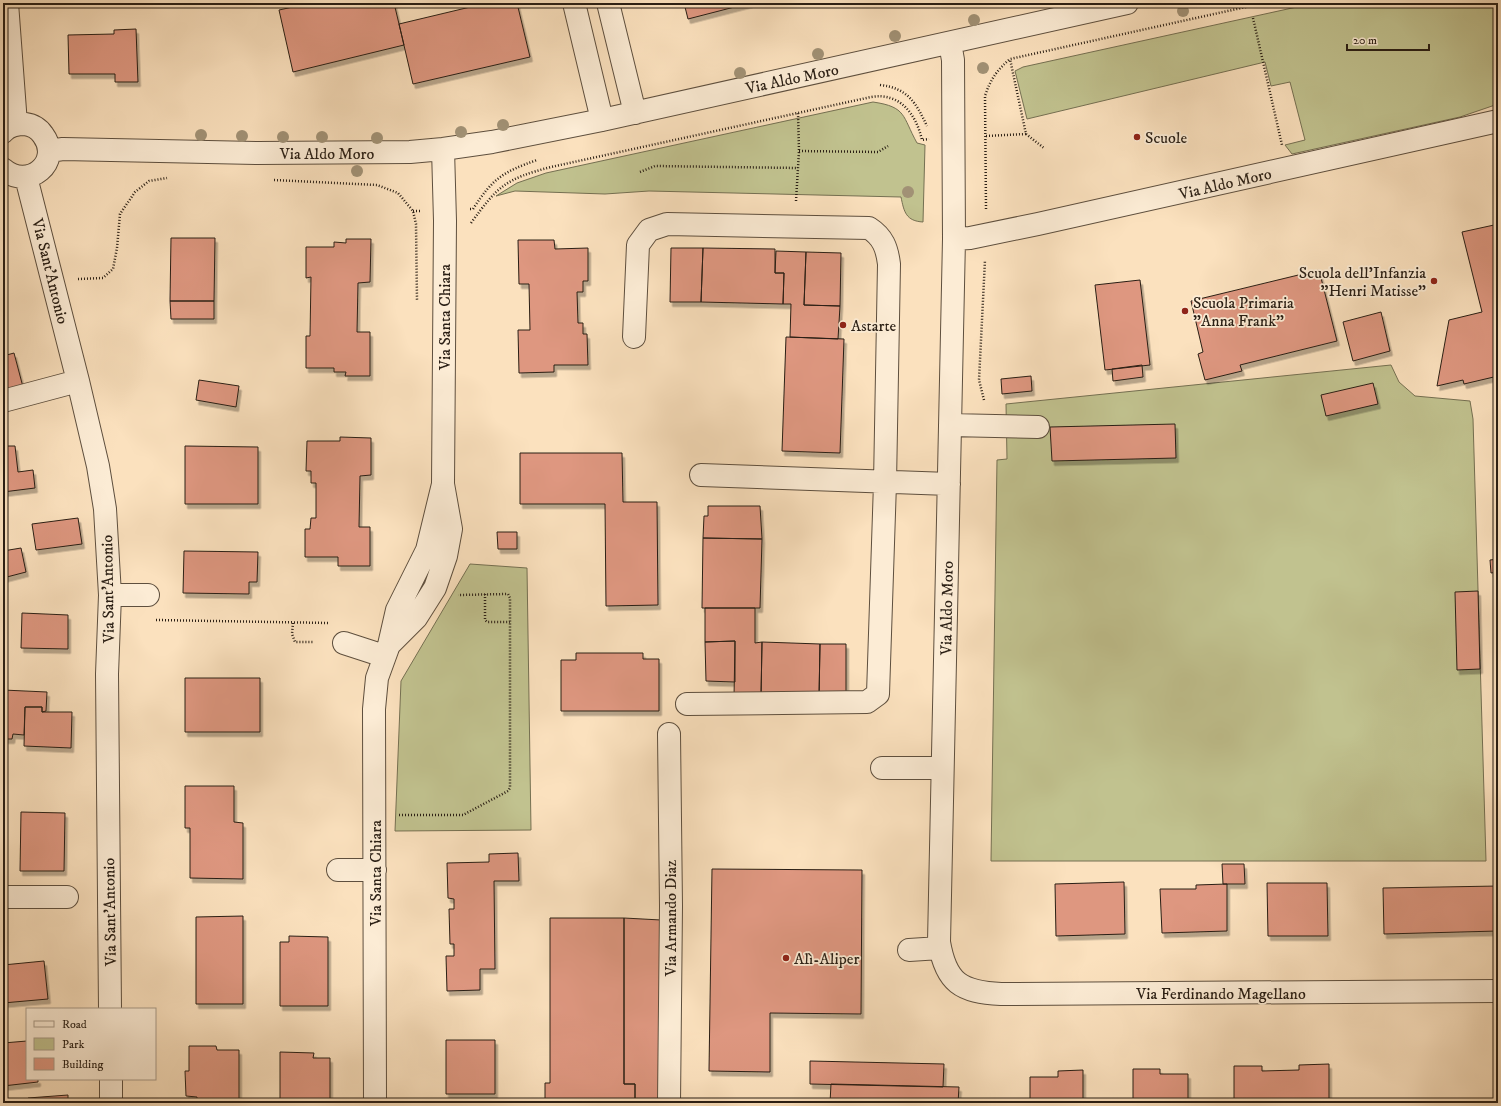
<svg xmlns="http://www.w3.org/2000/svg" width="1501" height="1106" viewBox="0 0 1501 1106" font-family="'IM FELL DW Pica',serif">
  <defs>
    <filter id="shadow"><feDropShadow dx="2.5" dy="4.5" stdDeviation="0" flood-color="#0004"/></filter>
  </defs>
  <rect width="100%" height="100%" fill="#fbe1be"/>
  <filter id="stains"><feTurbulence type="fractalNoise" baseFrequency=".005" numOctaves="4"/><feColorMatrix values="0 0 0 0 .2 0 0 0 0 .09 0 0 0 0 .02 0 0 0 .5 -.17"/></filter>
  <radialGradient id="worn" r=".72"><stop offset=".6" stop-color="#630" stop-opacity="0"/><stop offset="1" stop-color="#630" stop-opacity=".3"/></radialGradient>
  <path fill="#c1c28f" stroke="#757052" d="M1315 3H1498V104L1460 117 1292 154 1285 145 1305 140 1290 82 1271 86 1265 62 1027 119 1015 71 1023 67Z
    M873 102C907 107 902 116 917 143L925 145 923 222C906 221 904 212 901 197L649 191 605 194 515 191 496 196 517 183 546 173Z
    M1391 365 1399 382 1415 396 1470 401 1473 419 1486 861H991L997 460 1007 459 1006 404Z
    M470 564 527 568 531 830 395 831 401 681Z"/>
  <path fill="#de9780" stroke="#291e14" filter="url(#shadow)" d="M311 3H394L404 45 293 72 279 10Z
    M487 3H517L530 57 413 84 399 24Z
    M684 3H750L688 19Z
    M136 29 138 82H115V74H69L68 35 114 34V30Z
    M1494 225 1497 234H1498V376L1464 384 1463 380 1437 386 1449 320 1482 312 1462 232Z
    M171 238H215L214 301H170Z
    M346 239H371L370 282 358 283 357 332H370V376H345L346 372H334V368H306V336H310L311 277 306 278V247H334V242L346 243Z
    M518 240H554L555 249 588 248V281H583V292H577L578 323H583V334H587L588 365H554V372L519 373 518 330H530L529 284H519Z
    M671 248H703L701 302H670Z
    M703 248 775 249V273H784L783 304 701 302Z
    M776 251 806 252 804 305 840 306 838 339 790 337 791 304H783L784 273H775Z
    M806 252 841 253 840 306 804 305Z
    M1319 270 1337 341 1240 365 1242 371 1205 380 1198 354 1203 352 1191 301Z
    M1140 280 1150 365 1105 370 1095 285Z
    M170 301H214V319H171Z
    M1381 312 1390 351 1353 361 1343 322Z
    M786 337 844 339 840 453 782 451Z
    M14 353 23 387 3 392V356Z
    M1142 365 1143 377 1113 381 1112 369Z
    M1031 376 1032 391 1002 394 1001 379Z
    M199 380 239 386 236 407 196 400Z
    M1373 383 1378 404 1326 416 1321 395Z
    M1175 424 1176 458 1052 461 1050 427Z
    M340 437 371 438V475L360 476 359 527H370V566H338V557H305V529H310L311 518H316V483H311V471H306L307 441H340Z
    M3 446H15L18 472 33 470 35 488 3 492Z
    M185 446 258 447V504H185Z
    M520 453H622L623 502H657L658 605 606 606 605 504H520Z
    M708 506H760L762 539 703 538 704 516H708Z
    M78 518 82 544 36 550 32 524Z
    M497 532H517V549H498Z
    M703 538 762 539 760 608H702Z
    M21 548 26 572 3 578V551Z
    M184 551 258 552 257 582H249V594L183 593Z
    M1498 559V572L1491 573 1490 560Z
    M1478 591 1480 669 1457 670 1455 592Z
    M705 608H755V643L762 642 761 697H734L735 641 705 642Z
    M22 613 68 615V649L21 648Z
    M735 641V682L706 681 705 642Z
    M762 642 820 644 819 698 761 697Z
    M820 644H846V699L819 698Z
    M576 653H643V659H659V711H561V660H576Z
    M185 678H260V732H185Z
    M3 690 47 692 46 711 42 712V707H25L24 735 13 734 12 739H3Z
    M25 707H42V712H72L71 748 24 746Z
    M185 786H234V822L243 823V879L190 878V828H185Z
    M21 812 65 813 64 871H20Z
    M518 853 519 881H494L495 969H480V990L447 991 446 956H454V944H450L449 909H454V899L448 898 447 863 489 862V854Z
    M1222 864H1244L1245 884H1223Z
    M712 869 862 870 861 1014 770 1013V1072L709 1071Z
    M1124 882 1125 934 1056 936 1055 884Z
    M1267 883H1327L1328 936H1268Z
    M1227 884V931L1162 933 1160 889H1196V885Z
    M1498 886V931L1384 934 1383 888Z
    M243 916V1004H196V917Z
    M550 918H624V1084H635V1103H545V1083H550Z
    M624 918 661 920 659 1103H635V1084H624Z
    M289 936 328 937V1006H280V942H289Z
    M44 961 48 999 3 1003V965Z
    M446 1040H495V1094H446Z
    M27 1041V1079H38V1082L3 1086V1043Z
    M189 1046H216L217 1050H239V1103H197V1097L186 1096 185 1071H189Z
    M280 1052 314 1053 313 1058H330V1103H280Z
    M810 1061 944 1064 943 1087 810 1084Z
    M1329 1064V1103H1234V1066H1262V1071L1299 1070V1065Z
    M1133 1069H1160V1074H1188V1103H1133Z
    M1083 1070V1103H1030V1077H1058V1071Z
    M831 1084 959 1087 958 1103H830Z
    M68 1095V1103H28V1098Z"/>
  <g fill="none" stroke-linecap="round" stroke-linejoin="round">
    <g stroke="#5e4f3e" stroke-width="24">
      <path id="minor" d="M7 3 16 124
        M574 3 602 120
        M608 3 635 113
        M950 43 953 60 954 239 939 942C946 983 961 992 1001 994L1498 991
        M3 132C9 125 17 124 25 124 33 125 39 129 43 135 63 162 28 191 3 169
        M49 151 63 149 258 153 410 152 443 149 492 142 602 120 1127 3
        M26 177 78 381 98 466 105 509 110 595 107 674 110 1009
        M954 239 970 238 1038 224 1498 121
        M634 337 638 245 649 230 667 224 869 228C883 237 887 248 889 264L885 483 878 694 867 702 687 704
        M3 401 78 381
        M950 425 1038 427
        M701 475 949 484
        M110 595H148
        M344 643 384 656
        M389 645 416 618 435 588 446 556 451 529 443 484 445 221 443 149
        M882 768H942
        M338 870H375
        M3 897H67
        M909 950 940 948
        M111 1079V1103
        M375 1103 374 709 377 678 389 645 397 610 427 550 443 484
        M669 1103 671 906 669 734"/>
    </g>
    <path stroke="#291e14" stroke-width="2.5" stroke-dasharray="1 2" stroke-linecap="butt" d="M1253 18 1282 145
      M880 85C908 88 916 103 927 126
      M1026 134 1044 148
      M986 136 1026 134 1010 59
      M799 151 878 152 888 146
      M640 172 655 166 798 168
      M274 180 377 185 398 193 413 211 416 224 417 300
      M796 201 799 151 798 113
      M3 206 7 212
      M470 209H473C493 178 503 172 537 160
      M986 209 985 96C990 80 997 70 1010 59L1264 3
      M413 211H421
      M471 223C498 186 505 179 551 167L871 97C900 92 916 114 922 140L929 139
      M78 279 103 278 113 269 117 248 120 214 135 192 149 181 167 178
      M984 400 979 380 985 260
      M485 594V620L487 622H510
      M156 620 329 623
      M293 623 292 634 295 642H313
      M399 815H463L508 791 510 788V598L508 594 458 595"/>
    <use href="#minor" stroke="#fcecd5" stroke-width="22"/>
  </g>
  <g fill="#a19175">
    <circle cx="1183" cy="11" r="6"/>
    <circle cx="974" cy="20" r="6"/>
    <circle cx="895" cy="36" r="6"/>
    <circle cx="818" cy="54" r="6"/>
    <circle cx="983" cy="68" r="6"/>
    <circle cx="740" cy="73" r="6"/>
    <circle cx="503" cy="125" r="6"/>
    <circle cx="461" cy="132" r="6"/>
    <circle cx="201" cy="135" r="6"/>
    <circle cx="242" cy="136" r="6"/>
    <circle cx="283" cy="137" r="6"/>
    <circle cx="322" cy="137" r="6"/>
    <circle cx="377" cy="138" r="6"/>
    <circle cx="357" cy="171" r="6"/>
    <circle cx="908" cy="192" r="6"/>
  </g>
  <g fill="#8f2418" stroke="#fcecd5" stroke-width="1.5">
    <circle cx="1137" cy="137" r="4"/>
    <circle cx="1434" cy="281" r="4"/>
    <circle cx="1185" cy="311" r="4"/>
    <circle cx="843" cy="325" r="4"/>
    <circle cx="786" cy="958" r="4"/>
  </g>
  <g text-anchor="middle" stroke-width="3.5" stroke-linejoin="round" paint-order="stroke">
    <g font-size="16" fill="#291e14" stroke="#fcecd5">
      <text transform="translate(792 78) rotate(-12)" y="6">Via Aldo Moro</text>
      <text x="327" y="159">Via Aldo Moro</text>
      <text transform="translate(1225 183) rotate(-13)" y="6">Via Aldo Moro</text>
      <text transform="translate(51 271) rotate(76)" y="6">Via Sant'Antonio</text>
      <text transform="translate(444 317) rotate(-90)" y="6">Via Santa Chiara</text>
      <text transform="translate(107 589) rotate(-91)" y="6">Via Sant'Antonio</text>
      <text transform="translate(946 608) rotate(-89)" y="6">Via Aldo Moro</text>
      <text transform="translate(375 873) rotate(-90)" y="6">Via Santa Chiara</text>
      <text transform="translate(109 912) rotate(-91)" y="6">Via Sant'Antonio</text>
      <text transform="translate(670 918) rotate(-90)" y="6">Via Armando Diaz</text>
      <text x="1221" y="999">Via Ferdinando Magellano</text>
    </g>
    <g font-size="16" fill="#291e14" stroke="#fcecd5" text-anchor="start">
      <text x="1145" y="143">Scuole</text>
      <text x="1426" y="278" text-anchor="end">Scuola dell'Infanzia<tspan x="1426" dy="18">"Henri Matisse"</tspan></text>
      <text x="1193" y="308">Scuola Primaria<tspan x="1193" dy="18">"Anna Frank"</tspan></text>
      <text x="851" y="331">Astarte</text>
      <text x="794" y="964">Alì-Aliper</text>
    </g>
  </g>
  <rect width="1501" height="1106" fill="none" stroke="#fbe1be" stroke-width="16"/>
  <rect x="4" y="4" width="1493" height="1098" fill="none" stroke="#291e14" stroke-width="2"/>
  <rect x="8" y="8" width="1485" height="1090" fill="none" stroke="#291e14"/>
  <rect x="26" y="1008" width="130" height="72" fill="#fcecd5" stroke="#a89a88"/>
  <rect x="34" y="1021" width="20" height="6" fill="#fcecd5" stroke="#a89a88"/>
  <text x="62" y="1028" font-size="12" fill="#291e14">Road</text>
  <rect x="34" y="1038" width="20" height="12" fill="#c1c28f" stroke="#a89a88"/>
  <text x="62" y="1048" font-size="12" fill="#291e14">Park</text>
  <rect x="34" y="1058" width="20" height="12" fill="#de9780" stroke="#a89a88"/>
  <text x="62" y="1068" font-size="12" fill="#291e14">Building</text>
  <path d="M1347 44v6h82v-6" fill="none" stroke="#291e14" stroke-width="2"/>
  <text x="1353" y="44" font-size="12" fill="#291e14" stroke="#fcecd5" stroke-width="3" paint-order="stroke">20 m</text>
  <rect width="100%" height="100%" filter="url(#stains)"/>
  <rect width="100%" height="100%" fill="url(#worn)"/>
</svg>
